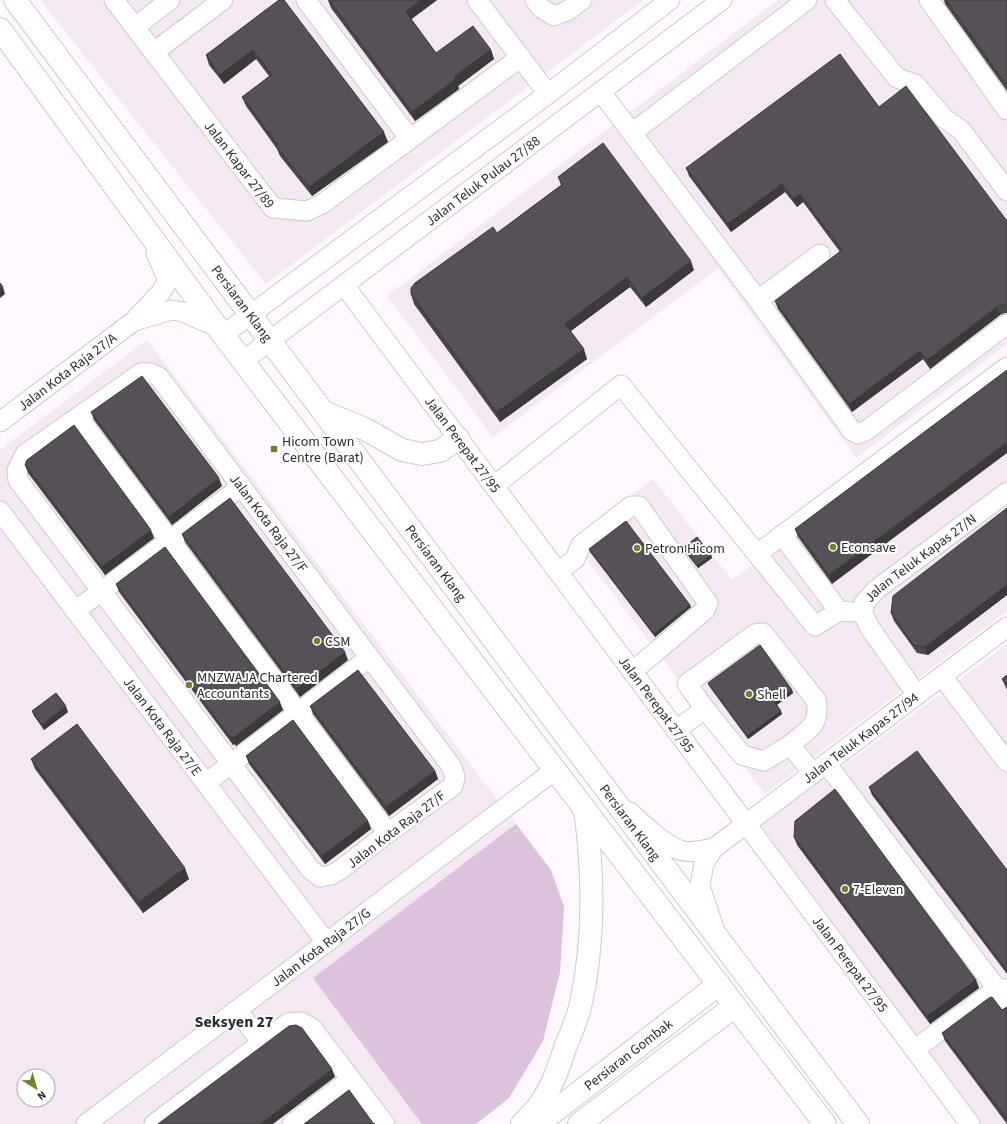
<svg xmlns="http://www.w3.org/2000/svg" width="1007" height="1124" viewBox="0 0 1007 1124" font-family="'Source Sans 3',sans-serif">
  <rect width="100%" height="100%" fill="#fff8fe"/>
  <path fill="#f4e8f3" fill-rule="evenodd" d="M40 0H643L266 284Z
    M778 0H1007V344L856 458 718 268 493 437 387 296Z
    M147 340 551 870 564 907 560 972 543 1041 509 1098 476 1124H0V450ZM24 1076H48V1100H24Z
    M1007 374V611L765 794 573 541 653 479 732 580Z
    M1007 644V991L839 769Z
    M827 770 1007 1009V1124H977L755 825Z"/>
  <path fill="#ddc2dd" d="M516 824 551 870 564 907 560 972 543 1041 509 1098 476 1124H422L313 978Z"/>
  <g fill="none" stroke-linecap="round" stroke-linejoin="round">
    <g stroke="#cec8ce" stroke-width="21">
      <g id="minor">
        <path id="s1" d="M114 0 273 208 307 211 322 204 521 57"/>
        <path d="M306 0 410 139"/>
        <path d="M477 0 548 94"/>
        <path d="M535 0 541 8 554 16 567 11 582 0"/>
        <path d="M835 0 897 78 915 84 944 118 961 130 1007 191"/>
        <path d="M929 0 1007 110"/>
        <path d="M135 27 170 0"/>
        <path d="M154 52 223 0"/>
        <path d="M601 92 758 300 852 431 858 434 867 430 1007 324"/>
        <path d="M632 133 807 0"/>
        <path id="s2" d="M344 285 970 1124"/>
        <path d="M758 300 820 254"/>
        <path d="M134 321 172 310 183 312 217 327"/>
        <path d="M223 335 548 94 670 0"/>
        <path id="s3" d="M243 361 722 0"/>
        <path d="M141 373H151L159 377 452 767 455 777 453 786 388 833 340 870 331 875 320 877 311 870 18 480 17 471 25 454Z"/>
        <path d="M78 417 388 833"/>
        <path id="s4" d="M0 422 134 321 161 292 167 282 166 276 156 253"/>
        <path d="M494 486 621 385 757 554"/>
        <path id="s5" d="M0 511 326 942"/>
        <path d="M782 535 839 611 852 612"/>
        <path d="M558 572 575 559 581 545 631 506H639L708 603 705 610 632 672"/>
        <path d="M75 611 241 487"/>
        <path d="M839 611 815 626 757 554 1007 367"/>
        <path d="M942 676 1007 762"/>
        <path id="s6" d="M917 695 870 628 863 614 864 603 877 589 1007 492"/>
        <path d="M705 709 687 684 755 634 763 633 816 700C821 726 808 729 790 745"/>
        <path d="M676 730 705 709 742 755 764 761 790 745 813 773"/>
        <path d="M826 763 1007 1002"/>
        <path d="M206 783 369 658"/>
        <path d="M630 812C641 823 668 848 683 851 693 853 704 850 714 848"/>
        <path id="s7" d="M714 928 700 886 704 863 714 848 1007 627"/>
        <path d="M237 1010 262 1043"/>
        <path d="M915 1049 997 989H1007"/>
        <path id="s8" d="M86 1124 555 770"/>
        <path d="M154 1124 288 1023 301 1022 312 1028 385 1124"/>
        <path d="M292 1124 351 1079"/>
      </g>
    </g>
    <g stroke="#cec8ce" stroke-width="24">
      <g id="major">
        <path id="s9" d="M15 0C296 374 575 751 858 1124"/>
        <path d="M0 29 223 335 825 1124"/>
        <path d="M326 413 365 429 402 450 422 454 440 451 458 438"/>
        <path d="M522 1124C529 1117 537 1109 542 1101 553 1085 559 1066 565 1048 570 1036 575 1024 579 1011 595 945 594 876 585 809"/>
        <path id="s10" d="M538 1124 719 984"/>
        <path d="M579 1124 735 1006"/>
      </g>
    </g>
    <use href="#minor" stroke="#fff" stroke-width="19"/>
    <use href="#major" stroke="#fff" stroke-width="22"/>
  </g>
  <path fill="#4a464a" d="M279 0 388 142 312 196 280 156 277 149 246 106 242 97 269 76 256 59 224 84 209 65 206 55Z
    M328 0H437L411 19 436 53 491 50 494 59 458 86 459 89 415 121 331 8Z
    M944 0H1007V91L945 4Z
    M879 107 1007 221V313H1005L1000 315 930 369 923 359 852 412 778 309 775 301 840 252 803 202 797 207 785 192 731 232 689 176 686 168Z
    M558 177 694 270 646 307 630 287 571 331 587 359 500 422 414 304 411 294 497 233 561 185Z
    M1007 370 832 584 798 537 795 529Z
    M91 412 222 486 172 525 94 420Z
    M25 465 154 538 105 575 28 473Z
    M1007 508V595L928 655 917 653 894 621 891 613Z
    M182 534 348 660 300 697 185 542Z
    M683 548 711 555 712 558 698 568 684 550Z
    M589 549 690 605 691 607 655 637 590 552Z
    M116 584 283 710 236 746 235 744 233 745 119 592Z
    M1007 675V690L1002 679Z
    M708 683 792 690 793 693 777 705 782 714 748 739 709 686Z
    M310 706 435 771 438 779 389 816 313 714Z
    M32 711 68 712 44 730 34 716Z
    M246 756 368 821 371 829 325 864 249 764Z
    M31 759 189 879 143 913 35 769Z
    M869 787 1007 870V974L872 795Z
    M794 837 976 980 979 988 930 1024 797 845Z
    M1007 1007V1124L945 1041 942 1033 1002 1010Z"/>
  <path fill="#3c393c" d="M421 0H437L409 21 406 12Z
    M253 50 256 59 224 84 220 75Z
    M491 50 494 59 458 86 459 89 415 121 412 112 454 77Z
    M384 132 388 142 312 196 309 187Z
    M782 184 785 192 731 232 728 224Z
    M800 194 803 202 797 207 794 199Z
    M691 261 694 270 646 307 642 298Z
    M627 277 630 287 568 333 565 324Z
    M3 287 5 294 0 298V289Z
    M997 307 1000 315 930 369 927 360Z
    M584 349 587 359 500 422 497 412Z
    M920 351 923 359 852 412 849 404Z
    M1007 442V453L832 584 829 575Z
    M219 478 222 486 172 525 169 517Z
    M151 530 154 538 105 575 102 567Z
    M711 555 712 558 698 568 697 566Z
    M1007 585V595L928 655 925 647Z
    M690 605 691 607 655 637 654 634Z
    M345 652 348 660 300 697 297 689Z
    M792 690 793 693 776 705 775 703Z
    M280 702 283 710 236 746 233 738Z
    M66 706 68 712 44 730 42 725Z
    M781 711 782 714 748 739 747 736Z
    M232 736 235 744 233 745 230 737Z
    M435 771 438 779 389 816 386 807Z
    M368 821 371 829 325 864 322 856Z
    M185 868 189 879 143 913 139 902Z
    M976 980 979 988 930 1024 927 1016Z
    M332 1069 335 1077 273 1124H260Z"/>
  <path fill="#565156" stroke="#3c393c" d="M279 0H284L384 132 309 187 276 146 278 145 242 97 272 75 253 50 220 75 206 55Z
    M329 0H421L406 12 436 53 473 26 491 50 454 77 456 79 412 112Z
    M946 0H1007V86Z
    M840 54 879 107 906 86 1007 221V305H1002L997 307 927 360 920 351 849 404 775 301 842 250 800 194 794 199 782 184 728 224 686 168Z
    M603 143 691 261 642 298 627 277 565 324 584 349 497 412 411 294V288L415 283 493 227 497 233 563 184 558 177Z
    M0 283 3 287 0 289Z
    M1007 370V442L829 575 795 529Z
    M142 376 219 478 169 517 91 412Z
    M74 425 151 530 102 567 25 465 27 460Z
    M230 498 345 652 297 689 182 534Z
    M1007 508V585L925 647 914 645 891 613 893 596Z
    M626 521 690 605 654 634 589 549Z
    M697 537 711 555 697 566 683 548Z
    M165 547 280 702 233 738 232 736 230 737 116 584Z
    M760 645 792 690 775 703 781 711 747 736 708 683Z
    M358 670 435 771 386 807 310 706Z
    M1007 675V685L1002 679Z
    M56 693 66 706 42 725 32 711Z
    M293 720 368 821 322 856 246 756Z
    M77 724 185 868 139 902 31 759Z
    M917 751 1007 870V970L869 787Z
    M835 789 976 980 927 1016 794 837 795 821Z
    M992 997 1002 1010 1007 1007V1119L942 1033 989 998Z
    M296 1025 302 1028 332 1069 260 1124H158L289 1026Z
    M349 1090 373 1123 375 1124H304Z"/>
  <g fill="#75802d" stroke="#fff" stroke-width="1.5">
    <rect x="270" y="445" width="8" height="8" rx="2"/>
    <circle cx="833" cy="547" r="4"/>
    <circle cx="637" cy="548" r="4"/>
    <circle cx="317" cy="641" r="4"/>
    <circle cx="189" cy="685" r="4"/>
    <circle cx="749" cy="694" r="4"/>
    <circle cx="845" cy="889" r="4"/>
  </g>
  <g text-anchor="middle" stroke-width="4" stroke-linejoin="round" paint-order="stroke">
    <g font-size="14" fill="#2b292b" stroke="#fff">
      <text dy="5" stroke="none"><textPath href="#s1" startOffset="207">Jalan Kapar 27/89</textPath></text>
      <text dy="5" stroke="none"><textPath href="#s3" startOffset="300">Jalan Teluk Pulau 27/88</textPath></text>
      <text dy="5" stroke="none"><textPath href="#s9" startOffset="379">Persiaran Klang</textPath></text>
      <text dy="5" stroke="none"><textPath href="#s4" startOffset="84">Jalan Kota Raja 27/A</textPath></text>
      <text dy="5" stroke="none"><textPath href="#s2" startOffset="199">Jalan Perepat 27/95</textPath></text>
      <text transform="translate(269 523) rotate(53)" y="5">Jalan Kota Raja 27/F</text>
      <text dy="5" stroke="none"><textPath href="#s6" startOffset="181">Jalan Teluk Kapas 27/N</textPath></text>
      <text dy="5" stroke="none"><textPath href="#s9" startOffset="703">Persiaran Klang</textPath></text>
      <text dy="5" stroke="none"><textPath href="#s2" startOffset="523">Jalan Perepat 27/95</textPath></text>
      <text dy="5" stroke="none"><textPath href="#s5" startOffset="270">Jalan Kota Raja 27/E</textPath></text>
      <text dy="5" stroke="none"><textPath href="#s7" startOffset="269">Jalan Teluk Kapas 27/94</textPath></text>
      <text dy="5" stroke="none"><textPath href="#s9" startOffset="1027">Persiaran Klang</textPath></text>
      <text transform="translate(396 829) rotate(-37)" y="5">Jalan Kota Raja 27/F</text>
      <text dy="5" stroke="none"><textPath href="#s8" startOffset="294">Jalan Kota Raja 27/G</textPath></text>
      <text dy="5" stroke="none"><textPath href="#s2" startOffset="847">Jalan Perepat 27/95</textPath></text>
      <text dy="5" stroke="none"><textPath href="#s10" startOffset="114">Persiaran Gombak</textPath></text>
    </g>
    <g font-size="14" fill="#2b292b" stroke="#fff" text-anchor="start">
      <text x="282" y="446">Hicom Town<tspan x="282" dy="16">Centre (Barat)</tspan></text>
      <text x="841" y="552">Econsave</text>
      <text x="645" y="553">Petron Hicom</text>
      <text x="325" y="646">CSM</text>
      <text x="197" y="682">MNZWAJA Chartered<tspan x="197" dy="16">Accountants</tspan></text>
      <text x="757" y="699">Shell</text>
      <text x="853" y="894">7-Eleven</text>
    </g>
    <g font-size="16" font-weight="bold" fill="#2b292b" stroke="#fff">
      <text x="234" y="1027">Seksyen 27</text>
    </g>
  </g>
  <g transform="translate(36 1088) rotate(143)"><circle r="19" fill="#ffffff" stroke="#aaa9aa"/>
  <path d="M0-3L7 15L0 10L-7 15Z" fill="#75802d"/>
  <text y="-6" font-size="11" font-weight="bold" text-anchor="middle" fill="#2b292b">N</text>
  </g>
</svg>
